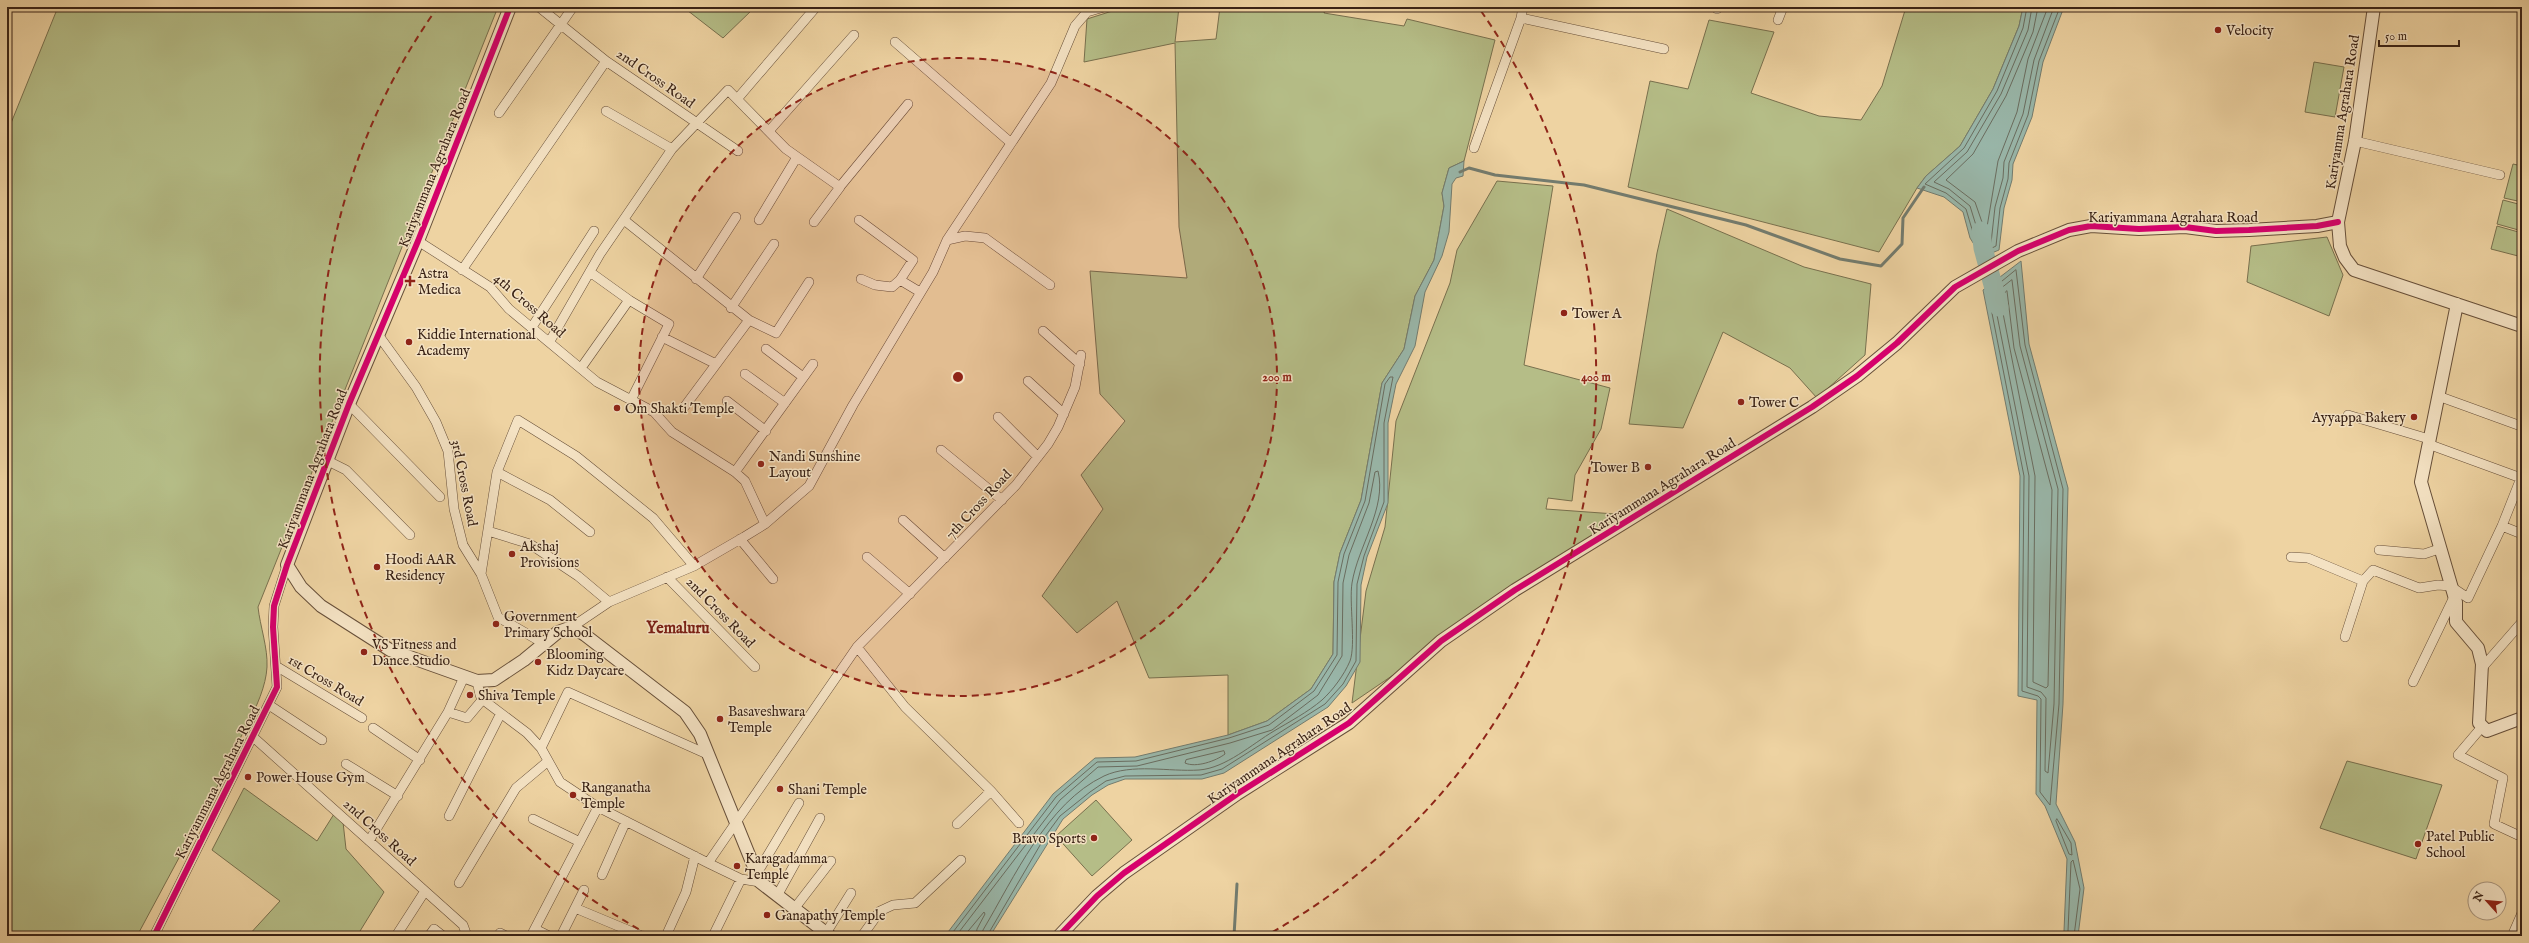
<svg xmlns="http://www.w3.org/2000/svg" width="2529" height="943" viewBox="0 0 2529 943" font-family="'IM FELL English',serif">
  <rect width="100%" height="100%" fill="#eed3a2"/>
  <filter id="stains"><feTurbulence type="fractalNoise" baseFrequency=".005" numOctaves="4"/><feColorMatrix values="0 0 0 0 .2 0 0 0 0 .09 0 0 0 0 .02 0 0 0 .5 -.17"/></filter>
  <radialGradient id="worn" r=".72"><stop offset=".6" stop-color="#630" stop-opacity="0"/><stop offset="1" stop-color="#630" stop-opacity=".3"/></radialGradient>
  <path fill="#b5bd87" stroke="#78704e" d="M58 7H498L258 607C260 626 268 648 267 667 265 705 230 749 217 787L137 936H7V133Z
    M683 7H748L752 10 723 38Z
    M1125 7H1179L1175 42 1216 39 1220 7H1326L1324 13 1404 26 1407 19 1495 40 1464 161 1449 168 1442 193 1444 206 1434 260 1415 296 1404 349 1382 383 1361 500 1340 553 1334 582 1333 654 1311 689 1267 721 1228 735V675L1149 678 1117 601 1077 633 1042 596 1103 509 1081 475 1125 421 1100 394 1090 271 1187 278 1179 227 1175 43 1084 62 1087 19Z
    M1906 7H2023L2019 26 1993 89 1960 146 1926 176 1917 188 1879 252 1628 187 1650 81 1688 89 1709 20 1774 32 1751 93 1819 116 1861 120 1882 86Z
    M2314 62 2344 67 2335 117 2305 112Z
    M2513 164 2522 166V202L2504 198Z
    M1497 181 1553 186 1524 365 1610 388 1601 429 1575 475 1572 501 1548 498 1546 509 1629 515 1352 703 1366 591 1385 527 1396 421 1450 283 1457 250Z
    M2503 200 2522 205V231L2497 224Z
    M1667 209 1804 267 1871 284 1865 355 1817 398 1790 368 1723 332 1683 428 1629 424 1657 253Z
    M2497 226 2522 233V257L2491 249Z
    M2327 237 2343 275 2329 316 2247 282 2251 246Z
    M2347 761 2442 785 2416 859 2320 828Z
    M244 788 317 841 334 814 343 822 346 849 384 892 357 936H248L280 901 212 850Z
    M1096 800 1132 840 1092 876 1056 836Z"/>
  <path fill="#99b7aa" stroke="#737c6f" d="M2023 7H2064L2043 62 2032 117 2013 164 2012 180 2004 208 1999 250 1982 257 1970 238 1963 212 1944 197 1917 188 1926 176 1960 146 1993 89 2019 26Z
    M1464 161 1463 176 1456 178 1452 184 1449 232 1442 256 1425 292 1415 346 1396 384 1388 423V503L1367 557 1361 585 1360 662 1346 686 1328 707 1224 773 1202 779H1125L1108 785 1092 795 1063 819 990 936H945L1053 794 1095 758 1135 757 1228 735 1267 721 1311 689 1333 654 1334 582 1340 553 1361 500 1382 383 1404 349 1415 296 1434 260 1444 206 1442 193 1449 168Z
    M2021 261 2029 344 2068 488 2063 704 2056 804 2075 842 2084 888 2078 936H2061L2064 931 2067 859 2045 806 2036 794 2037 700 2018 696 2020 476 1983 290Z"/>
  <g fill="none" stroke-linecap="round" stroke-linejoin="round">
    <path stroke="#6a6d60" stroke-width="1" d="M2027 7 2023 28 1997 91 1964 148 1925 184 1946 193 1966 209 1974 236 1984 252 1996 246 2000 208 2008 179 2009 163 2028 115 2039 61 2060 7
      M2032 7 2028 30 2001 94 1967 152 1934 182 1949 189 1970 206 1979 235 1986 245 1991 243 1995 207 2003 178 2004 162 2023 114 2034 60 2054 7
      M2038 7 2033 32 2006 96 1973 154 1946 180 1975 202 1984 228 1987 227 1998 161 2017 112 2028 59 2048 7
      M2016 270 2025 345 2063 489 2059 704 2050 805 2040 792 2041 699 2038 696 2022 691 2024 476 1988 293Z
      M2012 280 2020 346 2058 489 2054 704 2048 773 2045 771 2046 698 2041 692 2027 687 2029 476 1993 295Z
      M2007 291 2014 348 2052 490 2048 686 2046 688 2033 682 2035 476 2000 298Z
      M1224 751 1225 754C1216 761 1196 768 1185 763L1186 760Z
      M2057 819 2071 843 2072 855 2069 854 2056 821Z
      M950 936 1056 797 1097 762 1136 761 1229 738 1269 725 1314 691 1337 655 1338 582 1344 554 1365 501 1385 384 1390 377H1393L1384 423V502L1364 556 1357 584 1356 661 1343 684 1325 704 1222 769 1201 775 1125 776 1106 781 1090 792 1060 816 1046 835 987 936
      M956 936 1060 800 1098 767 1137 766 1230 743 1272 730 1318 695 1342 656 1343 583 1349 555 1369 503 1375 472 1378 471C1387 508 1358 546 1352 583 1349 602 1356 645 1350 661 1344 675 1333 690 1322 700 1308 712 1289 722 1274 731 1252 744 1226 768 1199 770 1169 772 1132 763 1104 776 1047 803 1014 878 983 930L982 936
      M964 936 984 912 985 914 977 929 976 936
      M2066 936 2068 931 2071 862 2073 860 2080 889 2074 936"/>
    <path stroke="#737c6f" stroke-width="3" d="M1460 172 1469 168 1495 175 1584 185 1746 225 1840 259 1881 266 1902 244 1903 218 1924 187
      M1234 936 1237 884"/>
    <path stroke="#99b7aa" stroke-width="19" d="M1981 231 1983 248 1999 307"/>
    <g stroke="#674f39" stroke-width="10">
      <path id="minor" d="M539 7 606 61 738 151
        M1523 7 1521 18 1664 49
        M1717 9V7
        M1778 20 1783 7
        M895 42 1010 142
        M738 98 816 7
        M606 111 672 149
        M499 113 573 7
        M769 131 854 35
        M2355 141 2500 175
        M1474 148 1521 18
        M838 189 908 104
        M624 220 749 320
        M759 220 797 157
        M859 220 913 260 900 280
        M947 240 965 236 985 238 1050 285
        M418 241 490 287 509 309 597 382 654 412 672 432 735 472 745 481 765 524
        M462 270 606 61
        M590 272 629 300
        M696 279 736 217
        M861 279 875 285 892 287 900 280 920 292
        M731 308 774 244
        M532 327 594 231
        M1043 331 1080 364
        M379 336 416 387 436 422 448 451 454 509 463 545 481 574 498 617 543 643
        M662 337 716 364
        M550 341 600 254 672 149 728 90 786 149 840 187 814 222
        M766 349 803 377
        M581 368 629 300 669 324 631 400
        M745 374 785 403
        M1028 381 1064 414
        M2438 396 2518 425
        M727 401 766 431
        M349 404 440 497
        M685 406 749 320 776 333 809 282
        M2348 415 2429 439
        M998 417 1038 457
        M941 450 1002 500
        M328 461 346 470 410 535
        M497 472 550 500 590 532
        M735 472 813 364
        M903 520 945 558
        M2502 526 2522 534
        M488 531 530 544 578 576 609 602
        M740 539 773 579
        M2379 550 2424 554 2439 549
        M867 557 910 594
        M2291 557 2308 558 2363 581
        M481 574 497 472 518 420 576 456 653 518 694 566
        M667 577 755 667
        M572 627 609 602 694 566 744 537 765 524 809 486 853 405 933 272 947 240 1051 83 1075 26 1087 12 1104 7
        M2345 637 2363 581 2373 570 2419 588 2438 585 2450 586 2468 598 2502 526 2521 478 2428 444
        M857 647 905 707 991 791 1019 823
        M276 666 362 718
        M2481 669 2522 622
        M477 681 480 695 486 702 527 733 541 748 560 782 596 806 708 863 741 879 760 882
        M2413 682 2454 597
        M269 705 322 740
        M448 712 467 718 483 699
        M373 728 420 760
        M2481 728 2458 755 2503 778 2494 824 2522 837
        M252 736 463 925 467 936
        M541 748 568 692 709 755
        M346 764 398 796
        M449 816 500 715
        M533 819 580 842
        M957 824 991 791
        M369 841 448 712 464 677
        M708 863 857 647 1016 485 1048 444 1058 427 1075 387 1081 355
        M602 875 626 821
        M756 875 799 803
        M459 883 516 788 547 762
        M777 896 820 818
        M575 908 642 936
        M794 909 831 861
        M535 929 549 936
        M500 933 506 936
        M826 933 851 893
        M154 936 277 687 273 627 274 606 287 565
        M396 936 425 891
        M429 936 434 929 443 936
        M531 936 598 807
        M561 936 584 890
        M666 936 686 892 695 856
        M713 936 741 879
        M862 936 880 911 893 905 915 903 961 860
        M2512 936 2522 913"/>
    </g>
    <g stroke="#674f39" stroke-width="14">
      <path id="tertiary" d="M510 7 418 241 349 404 287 565 301 587 321 606 390 650 477 681 494 680 524 660 558 632 572 627 585 635 685 712 700 734 760 882 830 936
        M2374 7 2355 141 2338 222 2340 246 2345 258 2354 270 2522 326
        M2457 304 2421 482 2456 602V622L2478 648 2482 664 2479 723 2487 731 2522 718
        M1059 936 1097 896 1124 873 1237 794 1349 723 1441 641 1515 590 1812 407 1857 376 1897 343 1955 287 2018 251 2069 230 2091 226 2139 229 2185 227 2216 231 2249 230 2317 226 2338 222"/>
    </g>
    <use href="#minor" stroke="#f4e2c3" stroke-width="9"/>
    <use href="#tertiary" stroke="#f4e2c3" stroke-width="12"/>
    <g stroke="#f4e2c3" stroke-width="8">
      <path id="cycleway" d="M154 936 277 687 273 627 274 606 287 565 349 404 418 241 510 7
        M1059 936 1097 896 1124 873 1237 794 1349 723 1441 641 1515 590 1812 407 1857 376 1897 343 1955 287 2018 251 2069 230 2091 226 2139 229 2185 227 2216 231 2249 230 2317 226 2338 222"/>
    </g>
    <use href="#cycleway" stroke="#d6006c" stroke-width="6"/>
  </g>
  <circle cx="958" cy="377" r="319" fill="#8f2418" fill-opacity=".12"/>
  <g fill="none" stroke="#8f2418" stroke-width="2" stroke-dasharray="7 5">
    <circle cx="958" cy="377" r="319"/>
    <path d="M649 935A638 638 0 0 1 435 11M1481 11A638 638 0 0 1 1267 935"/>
  </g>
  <g fill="#8f2418" stroke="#f4e2c3" stroke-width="1.5">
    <circle cx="2218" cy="30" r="4"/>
    <path d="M408 275h4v4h4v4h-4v4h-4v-4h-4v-4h4z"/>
    <circle cx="1564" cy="313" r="4"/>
    <circle cx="409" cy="342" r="4"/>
    <circle cx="1741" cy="402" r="4"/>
    <circle cx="617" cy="408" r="4"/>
    <circle cx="2414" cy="417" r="4"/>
    <circle cx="761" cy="464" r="4"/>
    <circle cx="1648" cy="467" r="4"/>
    <circle cx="512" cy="554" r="4"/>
    <circle cx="377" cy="567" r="4"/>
    <circle cx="496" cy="624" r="4"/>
    <circle cx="364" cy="652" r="4"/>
    <circle cx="538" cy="662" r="4"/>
    <circle cx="470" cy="695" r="4"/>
    <circle cx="720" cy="719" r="4"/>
    <circle cx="248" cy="777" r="4"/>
    <circle cx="780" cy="789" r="4"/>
    <circle cx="573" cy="795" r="4"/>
    <circle cx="1094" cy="838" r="4"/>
    <circle cx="2418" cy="844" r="4"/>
    <circle cx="737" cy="866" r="4"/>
    <circle cx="767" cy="915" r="4"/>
  </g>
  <g text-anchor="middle" stroke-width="3" stroke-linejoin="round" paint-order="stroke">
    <g font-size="14" fill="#3a2316" stroke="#f4e2c3" text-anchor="start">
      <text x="2226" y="35">Velocity</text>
      <text x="418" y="278">Astra<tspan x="418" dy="16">Medica</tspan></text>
      <text x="1572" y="318">Tower A</text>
      <text x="417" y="339">Kiddie International<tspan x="417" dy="16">Academy</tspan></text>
      <text x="1749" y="407">Tower C</text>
      <text x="625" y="413">Om Shakti Temple</text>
      <text x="2406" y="422" text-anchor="end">Ayyappa Bakery</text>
      <text x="769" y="461">Nandi Sunshine<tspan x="769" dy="16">Layout</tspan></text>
      <text x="1640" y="472" text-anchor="end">Tower B</text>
      <text x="520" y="551">Akshaj<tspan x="520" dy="16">Provisions</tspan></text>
      <text x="385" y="564">Hoodi AAR<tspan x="385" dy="16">Residency</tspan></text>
      <text x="504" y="621">Government<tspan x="504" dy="16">Primary School</tspan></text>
      <text x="372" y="649">VS Fitness and<tspan x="372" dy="16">Dance Studio</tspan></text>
      <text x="546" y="659">Blooming<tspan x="546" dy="16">Kidz Daycare</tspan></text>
      <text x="478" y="700">Shiva Temple</text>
      <text x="728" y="716">Basaveshwara<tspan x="728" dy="16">Temple</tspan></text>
      <text x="256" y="782">Power House Gym</text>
      <text x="581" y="792">Ranganatha<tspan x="581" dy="16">Temple</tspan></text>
      <text x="788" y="794">Shani Temple</text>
      <text x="2426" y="841">Patel Public<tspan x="2426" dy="16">School</tspan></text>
      <text x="1086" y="843" text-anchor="end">Bravo Sports</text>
      <text x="745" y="863">Karagadamma<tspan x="745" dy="16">Temple</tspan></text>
      <text x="775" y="920">Ganapathy Temple</text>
    </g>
    <g font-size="14" fill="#3a2316" stroke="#f4e2c3">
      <text transform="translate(656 78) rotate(35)" y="5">2nd Cross Road</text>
      <text transform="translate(2342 112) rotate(-81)" y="5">Kariyamma Agrahara Road</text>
      <text transform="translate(434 168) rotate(-68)" y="5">Kariyammana Agrahara Road</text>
      <text x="2173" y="222">Kariyammana Agrahara Road</text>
      <text transform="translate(530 305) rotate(41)" y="5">4th Cross Road</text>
      <text transform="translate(312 469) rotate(-69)" y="5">Kariyammana Agrahara Road</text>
      <text transform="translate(465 483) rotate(79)" y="5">3rd Cross Road</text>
      <text transform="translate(1662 486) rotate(-32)" y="5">Kariyammana Agrahara Road</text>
      <text transform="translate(978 504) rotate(-47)" y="5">7th Cross Road</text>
      <text transform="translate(721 612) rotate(46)" y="5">2nd Cross Road</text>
      <text transform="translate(326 680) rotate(31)" y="5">1st Cross Road</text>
      <text transform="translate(1279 753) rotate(-34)" y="5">Kariyammana Agrahara Road</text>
      <text transform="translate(217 782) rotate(-63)" y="5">Kariyammana Agrahara Road</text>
      <text transform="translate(380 832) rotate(42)" y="5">2nd Cross Road</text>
    </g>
    <g font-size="16" font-weight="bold" fill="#7a1f14" stroke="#f4e2c3">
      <text x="678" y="633">Yemaluru</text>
    </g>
  </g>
  <circle cx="958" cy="377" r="6" fill="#8f2418" stroke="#f4e2c3" stroke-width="2"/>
  <g font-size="12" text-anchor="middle" font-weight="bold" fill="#8f2418" stroke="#f4e2c3" stroke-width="3" stroke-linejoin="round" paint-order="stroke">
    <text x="1277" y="381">200 m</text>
    <text x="1596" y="381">400 m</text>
  </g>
  <rect width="2529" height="943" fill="none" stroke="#eed3a2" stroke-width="24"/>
  <rect x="8" y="8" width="2513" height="927" fill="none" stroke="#3a2316" stroke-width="2"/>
  <rect x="12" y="12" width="2505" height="919" fill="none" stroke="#3a2316"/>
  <g transform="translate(2487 901) rotate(297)"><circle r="19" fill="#f4e2c3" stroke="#aa967e"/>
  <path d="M0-3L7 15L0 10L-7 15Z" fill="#8f2418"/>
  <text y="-6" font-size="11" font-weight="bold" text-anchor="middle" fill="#3a2316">N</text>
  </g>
  <path d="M2379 40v6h80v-6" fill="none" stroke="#3a2316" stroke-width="2"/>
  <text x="2385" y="40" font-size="12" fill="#3a2316" stroke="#f4e2c3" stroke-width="3" paint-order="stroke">50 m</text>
  <rect width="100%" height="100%" filter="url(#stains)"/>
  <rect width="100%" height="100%" fill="url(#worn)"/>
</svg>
